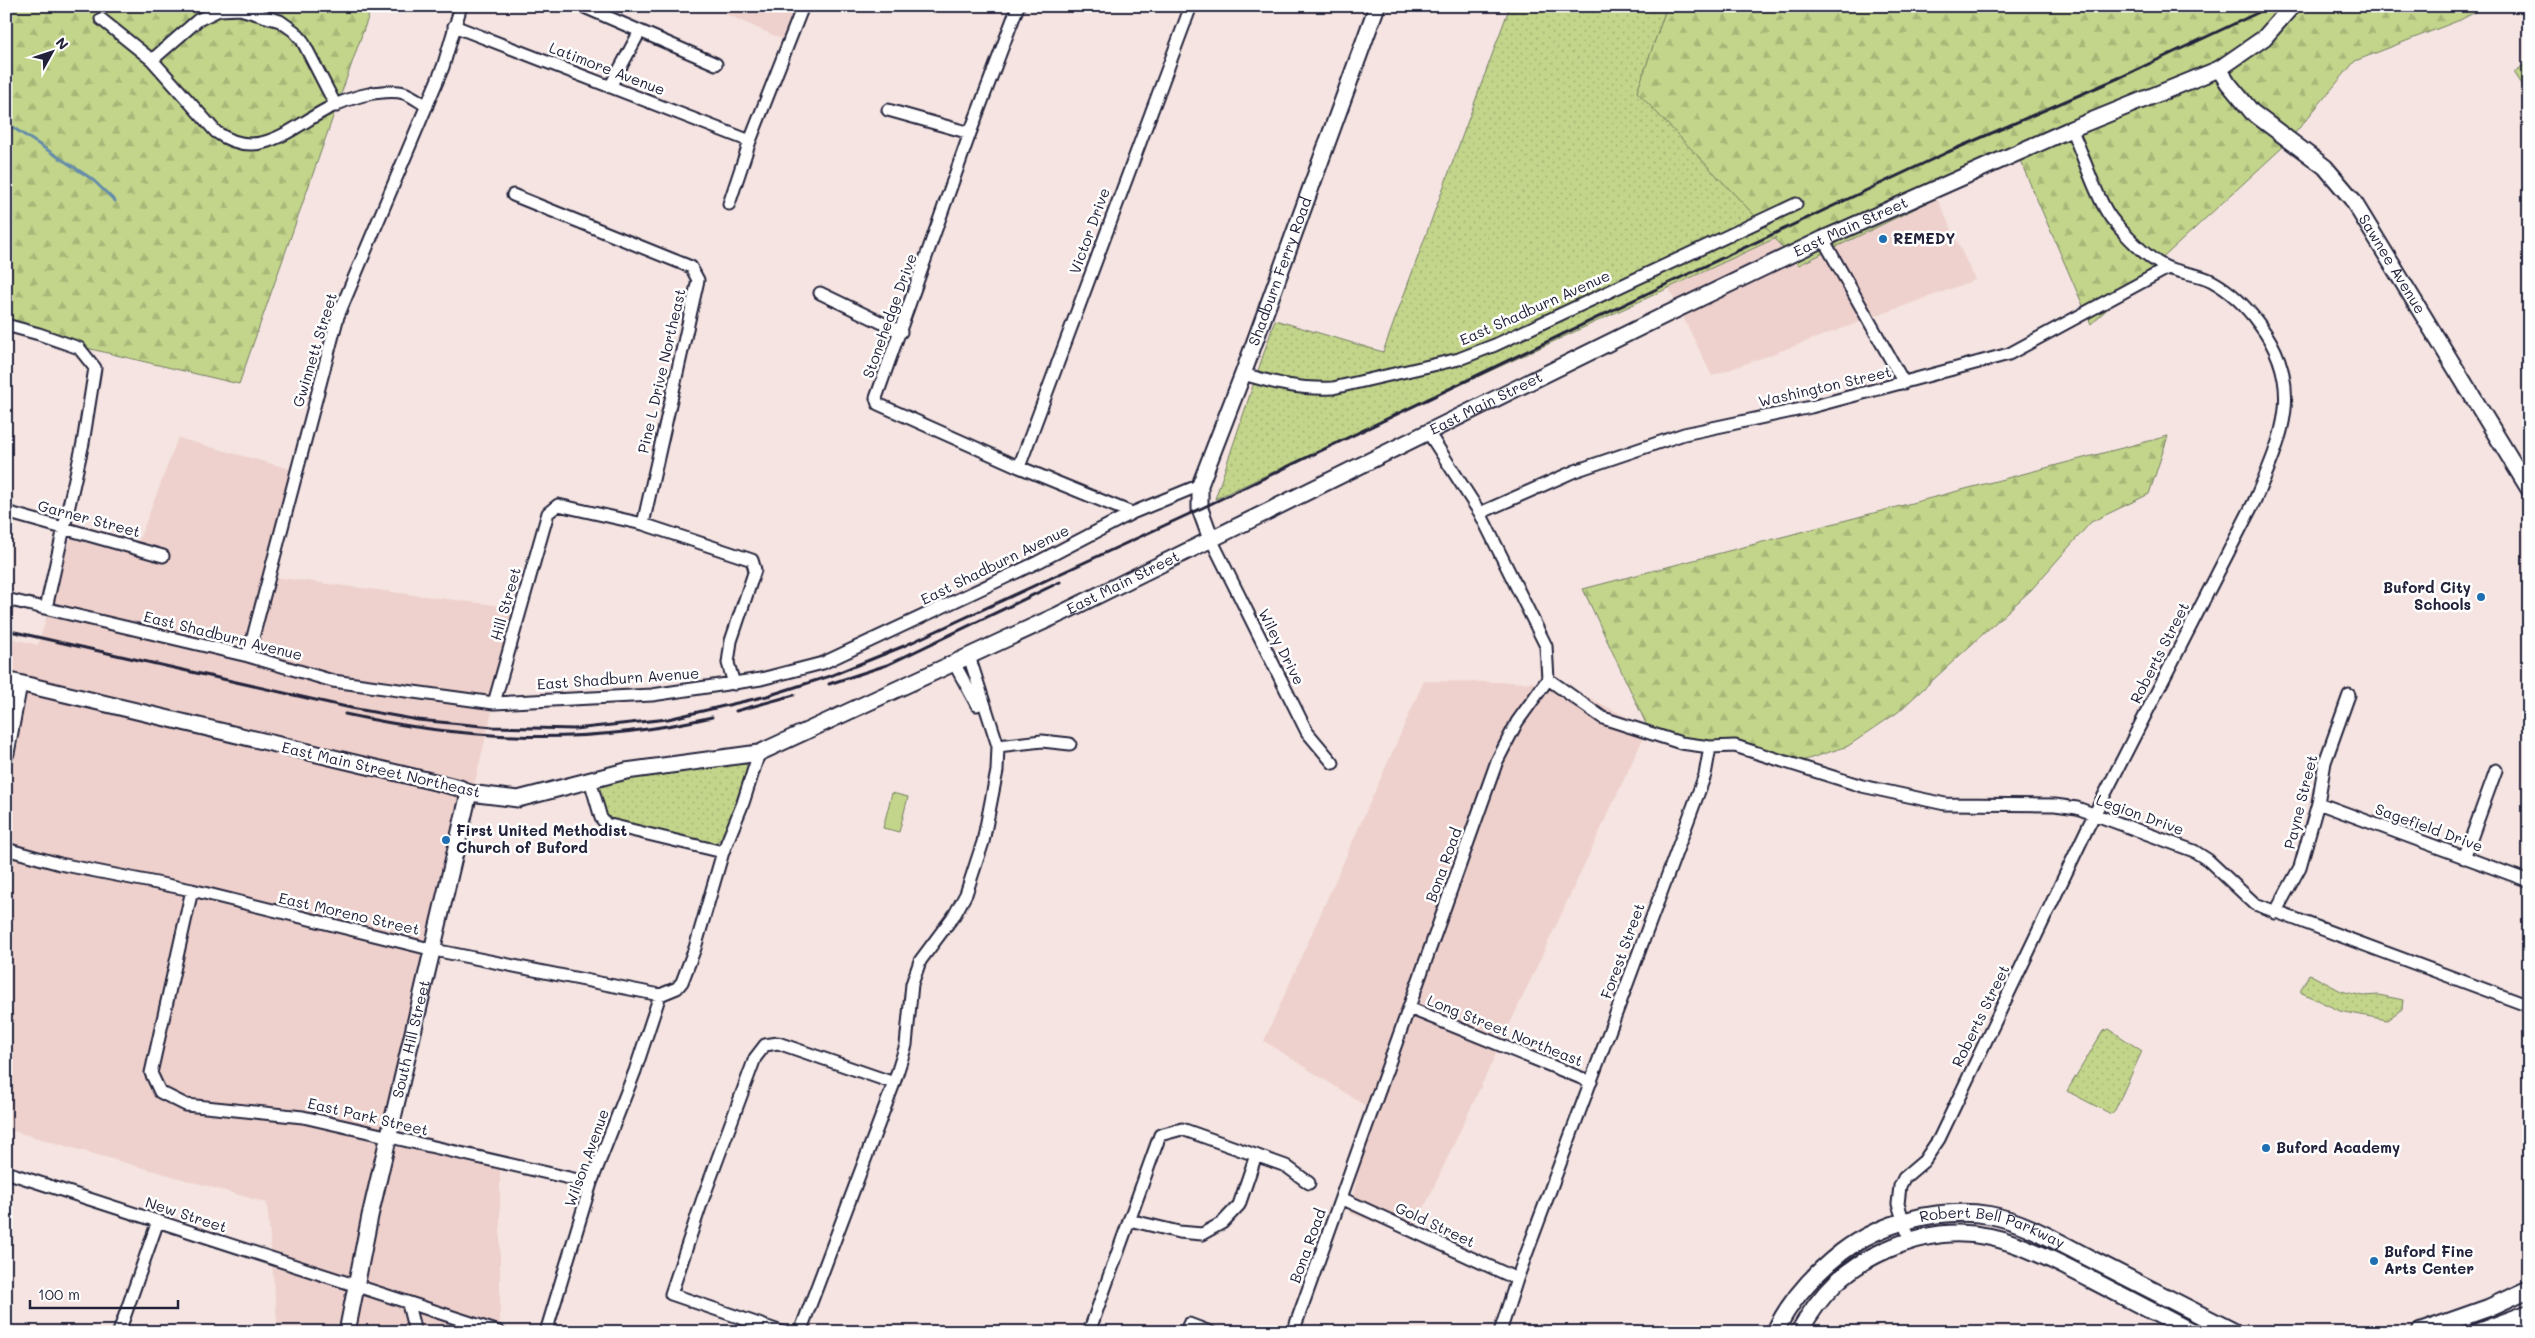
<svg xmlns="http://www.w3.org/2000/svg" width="2535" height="1338" viewBox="0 0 2535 1338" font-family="Mali,sans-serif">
  <defs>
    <pattern id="forest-firs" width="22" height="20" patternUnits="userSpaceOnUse" patternTransform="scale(1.25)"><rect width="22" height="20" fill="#c3d58a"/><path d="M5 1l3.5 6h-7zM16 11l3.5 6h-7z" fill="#a7b778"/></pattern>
    <pattern id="park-dots" width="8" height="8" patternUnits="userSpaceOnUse" patternTransform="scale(1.25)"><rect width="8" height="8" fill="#c3d58a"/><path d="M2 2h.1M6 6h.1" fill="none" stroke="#a7b778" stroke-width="1.8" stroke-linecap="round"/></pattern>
  </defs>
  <rect width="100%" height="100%" fill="#f5e4e1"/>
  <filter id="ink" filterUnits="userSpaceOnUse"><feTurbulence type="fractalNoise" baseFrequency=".02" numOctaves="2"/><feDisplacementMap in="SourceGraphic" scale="10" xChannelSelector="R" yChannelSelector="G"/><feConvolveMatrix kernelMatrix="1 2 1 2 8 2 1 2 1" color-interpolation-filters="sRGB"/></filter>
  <g filter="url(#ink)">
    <path fill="#eed1cc" d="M708 6H812L791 43Z
      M1937 198 1975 280 1712 376 1669 288 1776 238 1799 265Z
      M178 438 301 472 274 577 517 608 387 1146 500 1160V1332H278L267 1203 6 1129V637L38 645 72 535 134 553Z
      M1424 681 1561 683 1648 728 1411 1236 1349 1213 1372 1110 1264 1041Z"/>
    <path fill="url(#forest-firs)" stroke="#727c62" d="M6 6H372L239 384 6 329Z
      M1667 6H2487L2460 20 2355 61 2285 145 2091 324 2019 158 1799 265 1636 92Z
      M2168 436 2149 494 2091 522 2031 590 1898 712 1848 746 1796 763 1648 728 1583 589Z"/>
    <path fill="url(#park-dots)" stroke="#727c62" d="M1510 6H1667L1637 92 1776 238 1215 499 1275 320 1383 352Z
      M2529 62V95L2514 72Z
      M741 763 747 765 746 772 723 838 711 845 607 820 597 793 599 786 614 780Z
      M2309 974 2341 991 2363 996 2379 995 2403 1000 2402 1009 2387 1020 2340 1011 2300 992Z
      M2109 1029 2142 1051 2115 1110 2111 1114 2067 1091 2103 1031Z"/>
    <path fill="#c3d58a" stroke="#727c62" d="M892 793 908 797 899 832 883 828Z"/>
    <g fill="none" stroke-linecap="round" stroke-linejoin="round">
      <path stroke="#658daa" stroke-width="3" d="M6 123 92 179 115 201"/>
      <g stroke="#22223b" stroke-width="15">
        <path id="minor" d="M582 6 716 64
          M1018 6 970 133 876 398 878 404 1019 467 1132 513
          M101 19 152 60 216 132C259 162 289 129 327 109 340 102 358 96 373 93 383 92 394 90 404 93 411 95 420 102 427 106
          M454 26 750 141
          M152 60 198 20 219 10 240 9 280 21 294 31 302 40 336 106
          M610 87 639 33
          M888 110 970 133
          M513 195 691 267 698 280 643 524
          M729 204 750 141 803 6
          M1823 239 1904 383
          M820 293 901 332
          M6 325 39 334 79 348 95 368 83 443 46 608
          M1243 374C1274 383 1301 390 1333 388L1459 359 1495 345 1796 204
          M1019 467 1191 6
          M6 512 163 556
          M1480 513 1575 471 1684 434 1811 407 2009 354 2168 268
          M1211 539 1307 732 1333 763
          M6 599 248 656 333 681 494 703 652 695 761 679 823 663 1038 562 1132 513 1200 485
          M248 656 338 316 443 67 461 6
          M954 663 977 705
          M494 703 548 513 558 505 643 524 752 560 755 570 731 641 728 663 734 684
          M998 746 1042 741 1070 744
          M1710 747 1735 746 1862 786 1945 804 2055 805 2077 808 2194 851 2208 860 2255 904 2529 1006
          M590 780 601 818 606 824 723 852
          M2318 803 2529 881
          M6 849 60 864 192 890 434 950 660 995 677 988 682 982 695 948 723 852 743 803 759 753
          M2464 858 2496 770
          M192 890 151 1073 160 1092 186 1105 303 1117 591 1183
          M2275 913 2300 867 2318 803 2325 762 2349 695
          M1409 1008 1591 1082
          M6 1172 499 1332
          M1341 1198 1517 1279
          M1129 1220 1179 1232 1202 1234 1222 1223 1239 1205 1256 1155
          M1910 1241 1898 1204 1900 1186 1904 1178 1924 1161 1939 1139 2088 827 2254 502C2282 438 2306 386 2259 324 2246 306 2232 292 2212 281 2199 274 2182 273 2168 268 2156 263 2144 253 2135 244 2125 234 2114 224 2107 212 2092 187 2084 156 2071 129
          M408 1304 415 1332
          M119 1332 158 1221
          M546 1332 591 1183 635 1071 660 995
          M782 1332 671 1294 702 1201 755 1058 765 1045 778 1043 894 1083
          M800 1332 894 1083 906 1045 912 984 920 961 955 914 966 894 983 842 997 771 998 746 969 656
          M1089 1332 1160 1135 1182 1129 1286 1166 1309 1183
          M1186 1332 1189 1324 1210 1332
          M1293 1332 1497 761 1517 722 1548 679 1546 646 1480 513 1428 432
          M1500 1332 1517 1279 1705 775 1710 747 1681 743 1603 718 1548 679"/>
      </g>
      <g stroke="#22223b" stroke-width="19">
        <g id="tertiary">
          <path id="s1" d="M2219 69 2228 83 2252 112 2325 167 2352 199 2529 489"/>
          <path id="s2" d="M1211 539 1200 509V485L1243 374 1377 6"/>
          <path id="s3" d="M6 680 460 788 469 793 518 799 626 771 759 753 1060 614 1663 316 1823 239 2071 129 2219 69 2264 38 2292 6"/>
          <path d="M6 753 19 684"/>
          <path id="s4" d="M347 1332 370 1216 469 793"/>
        </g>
      </g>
      <g stroke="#22223b" stroke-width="20">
        <g id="secondary">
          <path id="s5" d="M1775 1332C1790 1300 1815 1273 1842 1252 1881 1222 1941 1207 1989 1215 2024 1221 2058 1242 2089 1258 2137 1283 2186 1307 2234 1332"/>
          <path d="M1799 1332C1821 1293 1845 1268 1886 1250 1966 1214 2018 1242 2090 1279 2124 1297 2158 1314 2192 1332"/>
          <path d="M2420 1332 2488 1308 2529 1289"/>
          <path d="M2478 1332 2529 1313"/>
        </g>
      </g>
      <use href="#minor" stroke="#fff" stroke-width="11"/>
      <use href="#tertiary" stroke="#fff" stroke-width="15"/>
      <use href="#secondary" stroke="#fff" stroke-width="16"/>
      <path stroke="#22223b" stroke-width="3" d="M6 630 351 708 418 720 493 727 574 729 668 719 767 696 830 676 904 646 1200 509 1669 283 1948 152 2121 77 2272 6
        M829 684 887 665 1060 582
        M736 711 794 695
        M345 714C469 741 588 746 712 717"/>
    </g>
  </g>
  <g fill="#1f6fb2" stroke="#fff" stroke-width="2">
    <circle cx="1883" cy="239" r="5"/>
    <circle cx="2481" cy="597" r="5"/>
    <circle cx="446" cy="840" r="5"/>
    <circle cx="2266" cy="1148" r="5"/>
    <circle cx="2374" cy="1261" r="5"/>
  </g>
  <g text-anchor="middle" stroke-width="5" stroke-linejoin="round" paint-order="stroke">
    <g font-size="15" fill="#22223b" stroke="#fff">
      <text transform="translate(607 69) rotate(21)" y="5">Latimore Avenue</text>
      <text dy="5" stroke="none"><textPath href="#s3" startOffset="1984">East Main Street</textPath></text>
      <text transform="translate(1090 231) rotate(-70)" y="5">Victor Drive</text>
      <text dy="5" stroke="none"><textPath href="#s1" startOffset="264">Sawnee Avenue</textPath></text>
      <text dy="5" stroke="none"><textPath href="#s2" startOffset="284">Shadburn Ferry Road</textPath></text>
      <text transform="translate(1535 308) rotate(-24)" y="5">East Shadburn Avenue</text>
      <text transform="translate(890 316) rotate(-70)" y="5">Stonehedge Drive</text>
      <text transform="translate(315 350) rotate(-73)" y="5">Gwinnett Street</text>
      <text transform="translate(662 371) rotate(-77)" y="5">Pine L Drive Northeast</text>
      <text transform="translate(1825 387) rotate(-13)" y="5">Washington Street</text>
      <text dy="5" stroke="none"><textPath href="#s3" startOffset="1579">East Main Street</textPath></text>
      <text transform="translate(89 519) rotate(15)" y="5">Garner Street</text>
      <text transform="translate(995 565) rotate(-26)" y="5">East Shadburn Avenue</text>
      <text dy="5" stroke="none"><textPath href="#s3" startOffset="1174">East Main Street</textPath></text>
      <text transform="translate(506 604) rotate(-74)" y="5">Hill Street</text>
      <text transform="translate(223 636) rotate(14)" y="5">East Shadburn Avenue</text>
      <text transform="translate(1281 647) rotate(63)" y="5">Wiley Drive</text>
      <text transform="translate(2160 653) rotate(-63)" y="5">Roberts Street</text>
      <text transform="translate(618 679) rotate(-4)" y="5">East Shadburn Avenue</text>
      <text transform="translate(381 770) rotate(13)" y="5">East Main Street Northeast</text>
      <text transform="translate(2301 802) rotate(-76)" y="5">Payne Street</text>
      <text transform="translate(2140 815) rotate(20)" y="5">Legion Drive</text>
      <text transform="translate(2429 828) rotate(20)" y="5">Sagefield Drive</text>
      <text transform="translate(1444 865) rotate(-70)" y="5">Bona Road</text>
      <text transform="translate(349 914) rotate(13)" y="5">East Moreno Street</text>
      <text transform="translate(1623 951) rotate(-70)" y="5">Forest Street</text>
      <text transform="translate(1981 1016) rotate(-64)" y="5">Roberts Street</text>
      <text transform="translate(1505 1031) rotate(22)" y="5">Long Street Northeast</text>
      <text dy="5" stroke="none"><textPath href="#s4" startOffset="300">South Hill Street</textPath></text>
      <text transform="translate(368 1117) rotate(13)" y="5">East Park Street</text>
      <text transform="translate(587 1158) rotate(-70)" y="5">Wilson Avenue</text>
      <text transform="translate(186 1215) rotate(18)" y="5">New Street</text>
      <text transform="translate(1435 1225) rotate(25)" y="5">Gold Street</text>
      <text dy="5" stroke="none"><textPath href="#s5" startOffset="266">Robert Bell Parkway</textPath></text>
      <text transform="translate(1308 1246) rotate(-70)" y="5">Bona Road</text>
    </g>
    <g font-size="15" font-weight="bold" fill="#22223b" stroke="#fff" text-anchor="start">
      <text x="1893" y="244">REMEDY</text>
      <text x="2471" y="593" text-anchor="end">Buford City<tspan x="2471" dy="17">Schools</tspan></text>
      <text x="456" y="836">First United Methodist<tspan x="456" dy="17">Church of Buford</tspan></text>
      <text x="2276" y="1153">Buford Academy</text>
      <text x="2384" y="1257">Buford Fine<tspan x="2384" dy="17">Arts Center</tspan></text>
    </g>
  </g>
  <rect width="2535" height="1338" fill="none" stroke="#fff" stroke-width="25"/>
  <rect x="12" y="12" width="2510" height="1313" fill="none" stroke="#22223b" stroke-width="2" filter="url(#ink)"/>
  <g transform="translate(52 52) rotate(50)" stroke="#ffffff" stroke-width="4" paint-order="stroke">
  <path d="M0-4L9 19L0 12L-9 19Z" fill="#22223b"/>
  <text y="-8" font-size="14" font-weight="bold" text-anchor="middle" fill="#22223b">N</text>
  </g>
  <path d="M30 1300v8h148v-8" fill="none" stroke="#22223b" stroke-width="2.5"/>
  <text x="38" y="1300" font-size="15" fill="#22223b" stroke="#ffffff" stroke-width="4" paint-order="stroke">100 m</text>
</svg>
